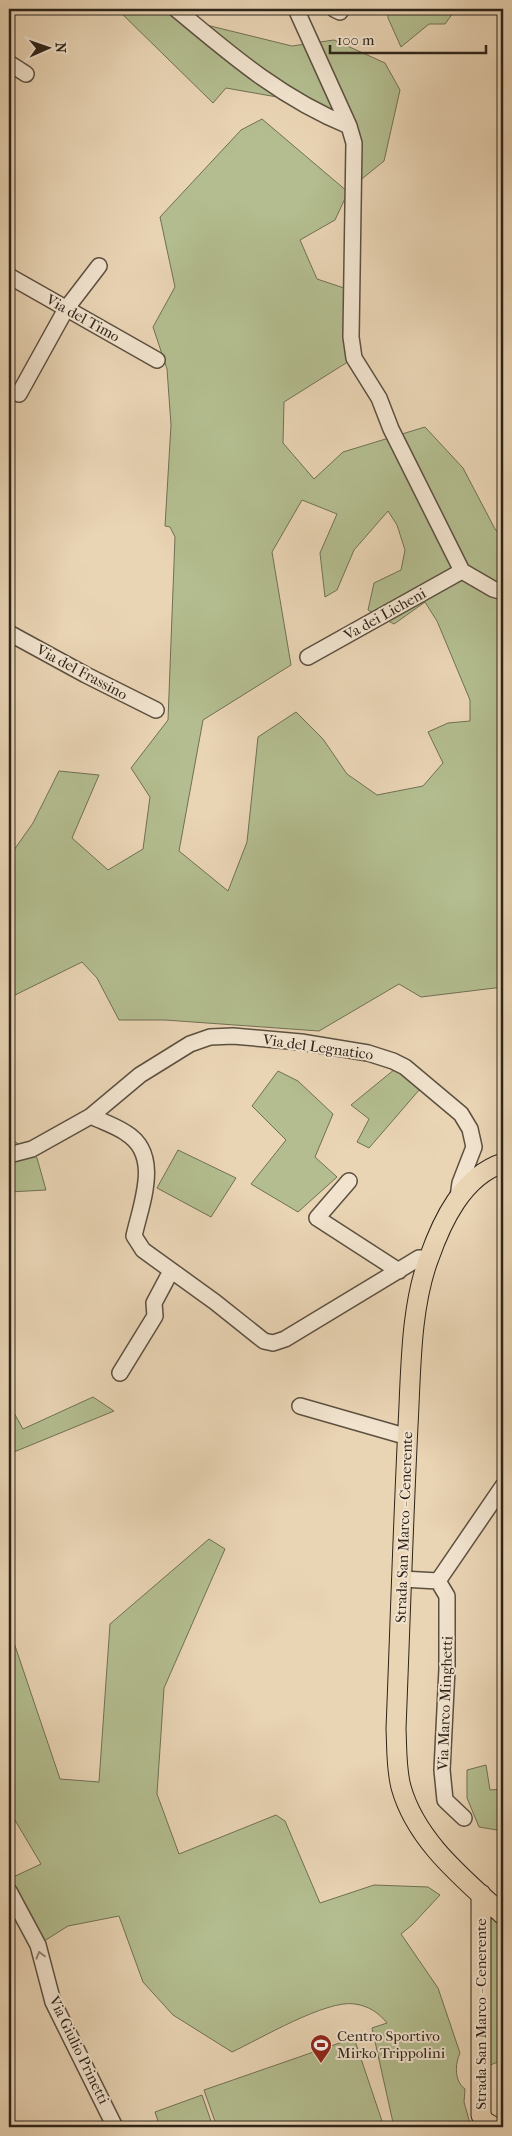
<svg xmlns="http://www.w3.org/2000/svg" width="512" height="2136" viewBox="0 0 512 2136" font-family="'IM FELL French Canon',serif">
  <rect width="100%" height="100%" fill="#e9d4b4"/>
  <filter id="stains"><feTurbulence type="fractalNoise" baseFrequency=".004" numOctaves="4"/><feColorMatrix values="0 0 0 0 .2 0 0 0 0 .09 0 0 0 0 .02 0 0 0 .5 -.17"/></filter>
  <radialGradient id="worn" r=".72"><stop offset=".6" stop-color="#630" stop-opacity="0"/><stop offset="1" stop-color="#630" stop-opacity=".3"/></radialGradient>
  <path fill="#b3bd8f" stroke="#707054" fill-rule="evenodd" d="M117 9H176L190 21 292 46 334 40 385 63 400 90 384 161 353 186 347 121 294 100 226 88 213 103Z
    M388 9H456L445 24H429L401 47 388 18Z
    M262 119 348 192 335 220 300 240 317 279 353 291 354 358 284 402 283 443 314 479 343 452 425 427 463 468 495 529 503 538V987L421 997 399 984 319 1031 165 1020H119L97 978 82 962 9 998V857L33 823 59 771 99 775 72 838 108 870 143 849 150 797 131 768 168 720 175 537 170 527 165 526 171 425 167 369 153 327 175 287 160 217 241 130ZM302 500 337 514 320 553 325 597 337 590 354 550 388 511 397 525 405 550 401 570 374 583 368 610 394 624 425 602 437 621 470 700V721L448 723 428 732 443 763 423 786 377 795 347 774 323 739 296 712 258 737 247 842 228 891 179 851 203 720 291 665 272 552Z
    M395 1069 420 1089 369 1148 357 1142 369 1119 351 1105Z
    M278 1071 298 1081 333 1114 315 1157 337 1177 298 1212 251 1184 286 1140 252 1106Z
    M9 1137 37 1158 46 1190 9 1192Z
    M178 1150 236 1178 211 1217 157 1188Z
    M93 1397 114 1411 9 1454V1404L23 1429Z
    M209 1539 225 1549 164 1688 157 1794 179 1854 276 1815 285 1821 320 1903 374 1885 428 1887 440 1895 412 1925 401 1934 438 1988 460 2053C455 2064 454 2081 465 2089L464 2102 471 2127H394L372 2028 387 2023C379 2013 369 2006 355 2004 327 1999 260 2039 232 2052L173 2015 143 1982 119 1916 68 1926 38 1945 9 1891V1879L41 1864 9 1810V1628L60 1779 99 1782 110 1624Z
    M486 1765 490 1790 503 1789V1831L479 1827 467 1798V1770Z
    M485 1905 503 1922V2060L485 2067Z
    M354 2038 384 2127H217L204 2090Z
    M202 2095 213 2127H160L155 2112Z"/>
  <g fill="none" stroke-linecap="round" stroke-linejoin="round">
    <g stroke="#5d5040" stroke-width="18">
      <path id="minor" d="M176 9C231 55 282 99 349 126
        M296 9 349 126 354 143 351 337 354 358 379 398 391 429 462 571 493 589 503 592
        M334 9 340 12 339 9
        M9 63 26 74
        M9 276 157 360
        M19 394 66 309 99 266
        M9 633 86 675 156 710
        M308 657 462 571
        M91 1116 140 1075 190 1044 210 1037 233 1036 301 1042 368 1053 393 1061 405 1067 461 1114 470 1129 474 1147 460 1183 458 1197
        M9 1155 32 1149 91 1116C103 1122 116 1126 126 1133 162 1155 141 1204 134 1236L143 1250 215 1302 264 1341 273 1343 285 1339 419 1258H428
        M349 1181 317 1218 399 1271
        M120 1373 155 1316 154 1303 171 1271
        M300 1406 408 1437
        M402 1579 438 1581 447 1596V1669L442 1770 445 1800 464 1818
        M438 1581 503 1486
        M9 1891 38 1945 53 2002 115 2127"/>
    </g>
    <g stroke="#2e241a" stroke-width="21">
      <path id="major" d="M503 1163C463 1176 442 1221 429 1258 410 1308 411 1373 408 1426 403 1527 400 1628 396 1729 397 1748 396 1768 401 1787 416 1841 463 1878 503 1915
        M481 1894V2115L484 2121 494 2127"/>
    </g>
    <use href="#minor" stroke="#f1e3ce" stroke-width="15"/>
    <use href="#major" stroke="#e9d4b4" stroke-width="19"/>
  </g>
  <defs><path id="oneway-chevron" d="M-2-3.5L2.5 0L-2 3.5" fill="none" stroke-width="1.6" stroke-linecap="round" stroke-linejoin="round" transform="scale(1.25)"/></defs>
  <use stroke="#908474" href="#oneway-chevron" transform="translate(40 1955) rotate(-105)"/>
  <defs>
    <g id="stadium-pin" transform="scale(1.125)"><path d="M0 17L-7.5 6A9.5 9.5 0 1 1 7.5 6Z" fill="#8f2418" stroke="#f1e3ce"/><path d="M0-5a6.5 5 0 1 0 0 10a6.5 5 0 1 0 0-10ZM-3.5-1.8h7v3.6h-7Z" fill="#fff"/></g>
  </defs>
  <g fill-rule="evenodd">
    <use href="#stadium-pin" x="321" y="2045"/>
  </g>
  <g text-anchor="middle" stroke-width="4" stroke-linejoin="round" paint-order="stroke">
    <g font-size="15" fill="#2e241a" stroke="#f1e3ce">
      <text transform="translate(83 318) rotate(29)" y="5">Via del Timo</text>
      <text transform="translate(385 614) rotate(-29)" y="5">Va dei Licheni</text>
      <text transform="translate(82 672) rotate(28)" y="5">Via del Frassino</text>
      <text transform="translate(318 1047) rotate(8)" y="5">Via del Legnatico</text>
      <text transform="translate(404 1527) rotate(-88)" y="5">Strada San Marco - Cenerente</text>
      <text transform="translate(445 1703) rotate(-88)" y="5">Via Marco Minghetti</text>
      <text transform="translate(481 2014) rotate(-90)" y="5">Strada San Marco - Cenerente</text>
      <text transform="translate(79 2050) rotate(64)" y="5">Via Giulio Prinetti</text>
    </g>
    <g font-size="15" fill="#2e241a" stroke="#f1e3ce" text-anchor="start">
      <text x="337" y="2041">Centro Sportivo<tspan x="337" dy="17">Mirko Trippolini</tspan></text>
    </g>
  </g>
  <rect width="512" height="2136" fill="none" stroke="#e9d4b4" stroke-width="30"/>
  <rect x="10" y="10" width="492" height="2116" fill="none" stroke="#2e241a" stroke-width="2.5"/>
  <rect x="15" y="15" width="482" height="2106" fill="none" stroke="#2e241a"/>
  <g transform="translate(48 48) rotate(88)" stroke="#f1e3ce" stroke-width="4" paint-order="stroke">
  <path d="M0-4L9 19L0 12L-9 19Z" fill="#2e241a"/>
  <text y="-8" font-size="14" font-weight="bold" text-anchor="middle" fill="#2e241a">N</text>
  </g>
  <path d="M330 45v8h156v-8" fill="none" stroke="#2e241a" stroke-width="2.5"/>
  <text x="337" y="45" font-size="15" fill="#2e241a" stroke="#f1e3ce" stroke-width="4" paint-order="stroke">100 m</text>
  <rect width="100%" height="100%" filter="url(#stains)"/>
  <rect width="100%" height="100%" fill="url(#worn)"/>
</svg>
